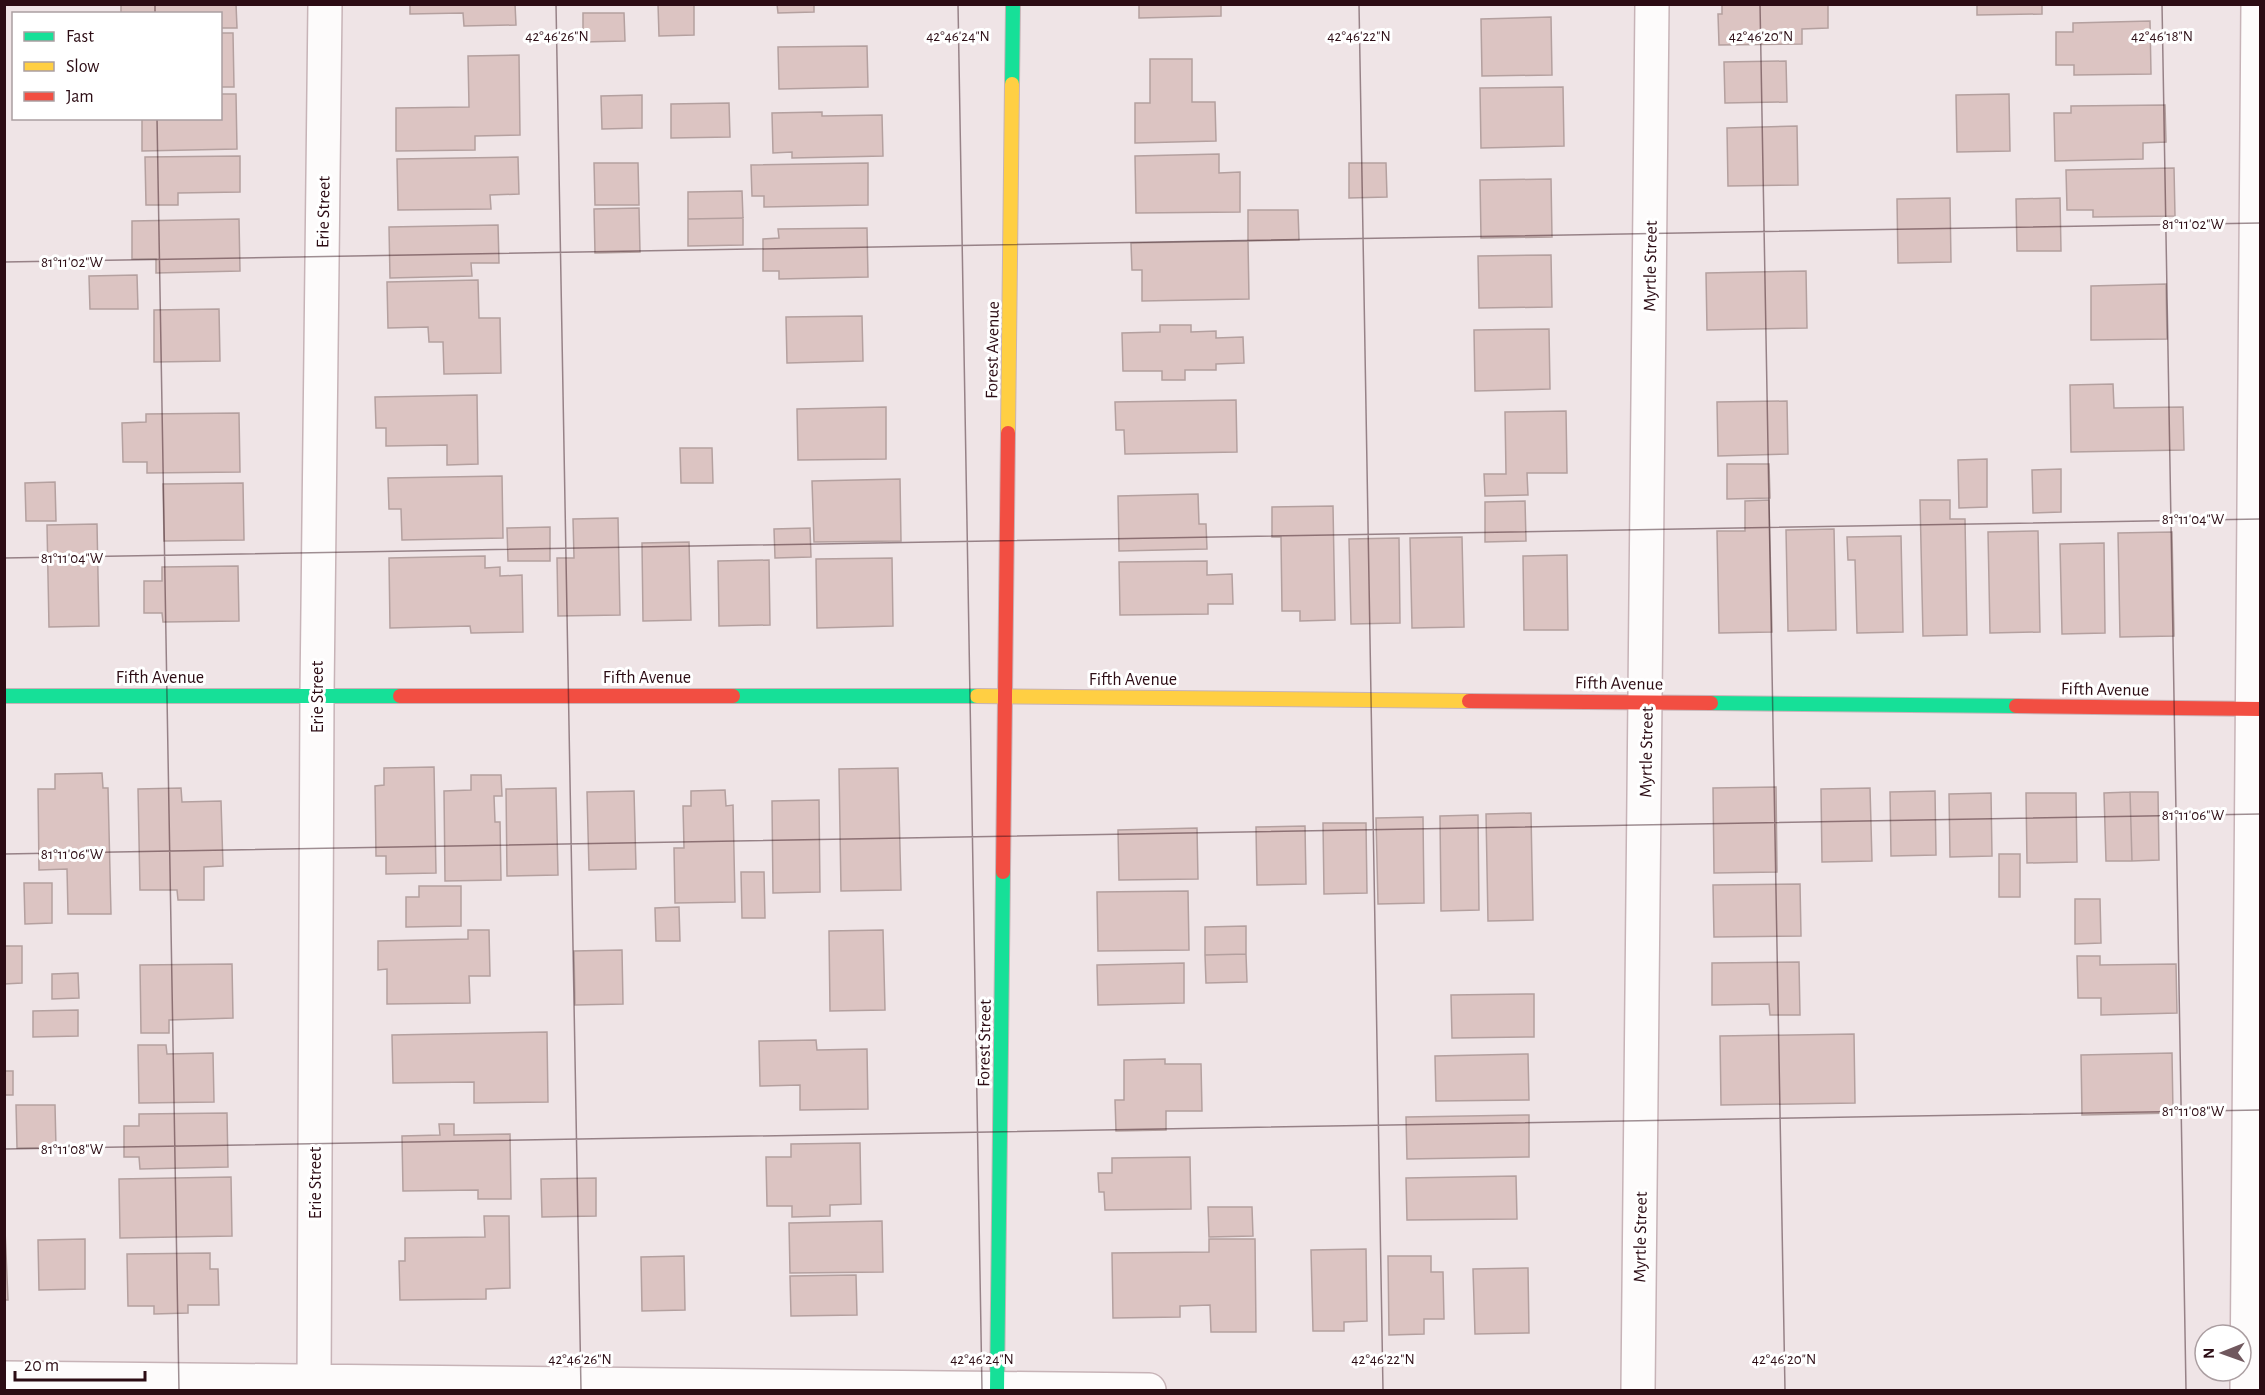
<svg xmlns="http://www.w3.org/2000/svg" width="2265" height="1395" viewBox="0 0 2265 1395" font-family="'Alegreya Sans',sans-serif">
  <rect width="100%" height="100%" fill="#efe4e6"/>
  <path fill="#dcc4c2" stroke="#b4a09f" stroke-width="1.5" d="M121 4H236L237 28H220V14H121Z
    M410 4H515L516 25 464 26 463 13 410 14Z
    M658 4H694V35L659 36Z
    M777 4H853L814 5V12L778 13Z
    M1139 4H1221V16L1139 18Z
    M1722 4H1828V28L1802 29V44L1719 45 1718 14H1722Z
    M1977 4H2042V14L1977 15Z
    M583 13H624L625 41 583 42Z
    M1551 17 1552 75 1482 76 1481 19Z
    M2150 21 2151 74 2074 75V65H2056V32H2073V23Z
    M220 33H233L234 87H220Z
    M867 46 868 87 779 89 778 47Z
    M519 55 520 135 475 136V150L396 151V108L469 107 468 56Z
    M1150 59H1192V102H1215L1216 141 1135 143V103H1150Z
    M1786 61 1787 102 1725 103 1724 62Z
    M1563 87 1564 146 1481 148 1480 88Z
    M220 94H236L237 149 142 151V118H220Z
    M2009 94 2010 151 1957 152 1956 95Z
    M642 95V128L602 129 601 96Z
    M729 103 730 137 671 138V104Z
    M2165 105 2166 142 2143 143V159L2055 161 2054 113H2071V106Z
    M822 112V116L882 115 883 156 792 158V152L773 153 772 113Z
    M1797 126 1798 185 1728 186 1727 128Z
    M1219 154V173L1240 172V212L1136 213 1135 156Z
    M240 156V192L178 193V205H146L145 157Z
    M518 157 519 194 490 195 491 209 398 210 397 159Z
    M594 163H638L639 205H595Z
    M868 163V205L764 207V196H752L751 165Z
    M1349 163H1386L1387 197 1349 198Z
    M2174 168 2175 216 2093 217V210H2067L2066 170Z
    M1551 179 1552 237 1481 238 1480 180Z
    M742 191 743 218 688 219V192Z
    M1950 198 1951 262 1898 263 1897 199Z
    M2060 198 2061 251H2017L2016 199Z
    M639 208 640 252 595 253 594 209Z
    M1248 210H1298L1299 240 1248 241Z
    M743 218V245L688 246V219Z
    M239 219 240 271 156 273V259H132V221Z
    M498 225 499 263H471L472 276 390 278 389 227Z
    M867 228 868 277 779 279V271H763V239L779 238 778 229Z
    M1248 241 1249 299 1142 301V270H1132L1131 243Z
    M1551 255 1552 307 1479 308 1478 256Z
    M1806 271 1807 328 1707 330 1706 273Z
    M137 275 138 309H90L89 276Z
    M478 280 479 318H500L501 373 444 374 443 342H429L428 327 388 328 387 282Z
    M2166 284 2167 339 2091 340V286Z
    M219 309 220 361 154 362V310Z
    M862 316 863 361 787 363 786 317Z
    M1160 325H1191V332L1216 331V338L1243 337 1244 363 1216 364V370H1185V380H1162V371H1123L1122 333 1160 332Z
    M1549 329 1550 389 1475 391 1474 330Z
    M2113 384 2114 408 2183 407 2184 450 2071 452 2070 385Z
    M477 395 478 464 447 465V445L386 446V428H376L375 397Z
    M1236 400 1237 452 1125 454 1124 430H1116L1115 402Z
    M1787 401 1788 454 1718 456 1717 402Z
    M886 407V459L798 460 797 409Z
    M1566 411 1567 473H1527L1528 495 1485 496 1484 474H1506L1505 412Z
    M239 413 240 472 147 473V462H123L122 423 146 422V414Z
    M680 448H712L713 483H681Z
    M1987 459V507L1959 508 1958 460Z
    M1727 464H1769L1770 498 1727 499Z
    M2061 469V512L2033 513 2032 470Z
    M502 476 503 538 402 540 401 509H389L388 478Z
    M900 479 901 541 814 542 812 481Z
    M55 482 56 521H26L25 483Z
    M243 483 244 540 164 541 163 484Z
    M1198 494 1199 524H1206L1207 549 1119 551 1118 496Z
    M1769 500 1772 632 1719 633 1717 531H1745V501Z
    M1920 500H1950V519H1965L1967 635 1923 636Z
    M1525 501 1526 541 1485 542V502Z
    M1333 506 1335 620 1300 621V611H1282L1281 537H1272V507Z
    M618 518 620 615 558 616 557 558H574L573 519Z
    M97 524 99 626 49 627 47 525Z
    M550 527V561H508L507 528Z
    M810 528 811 557 775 558 774 529Z
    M1834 529 1836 630 1788 631 1786 530Z
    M2038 531 2040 632 1990 633 1988 532Z
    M2172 532 2174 636 2120 637 2118 533Z
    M1901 536 1903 632 1857 633 1855 560H1848L1847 537Z
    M1462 537 1464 627 1412 628 1410 538Z
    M1399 538 1400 623 1351 624 1349 539Z
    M689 542 691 620 643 621 642 543Z
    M2104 543 2105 633 2062 634 2060 544Z
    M1567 555 1568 630H1524L1523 556Z
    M485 556V568L500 567V576L522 575 523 632 471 633 470 626 390 628 389 558Z
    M892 558 893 626 817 628 816 559Z
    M769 560 770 625 719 626 718 561Z
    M1207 561V575L1232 574 1233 604H1208V614L1120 615 1119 562Z
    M238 566 239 621 163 622 162 613H144V581H162V567Z
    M434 767 436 873 386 874V856H376L375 786 384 785V768Z
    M898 768 901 890 841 891 839 769Z
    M102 773 103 788H108L111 914H68L67 869 39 870 38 789H55V774Z
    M471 775H501L502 796H494L495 822H500L501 880 445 881 444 791 471 790Z
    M1776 787 1777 872 1714 873 1713 788Z
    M181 788 182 802 221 801 223 866 204 867V900H178L177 890H140L138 789Z
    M556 788 558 875 507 876 506 789Z
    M1870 788 1872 861 1822 862 1821 789Z
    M725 790 726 806 733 805 735 902 675 903 674 848H684L683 806H691V791Z
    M634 791 636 869 589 870 587 792Z
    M1935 791 1936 855 1891 856 1890 792Z
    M2130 792H2158L2159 860 2132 861Z
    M2130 792 2132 861H2106L2104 793Z
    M1991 793 1992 856 1950 857 1949 794Z
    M2026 793H2076L2077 862 2027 863Z
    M819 800 820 892 773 893 772 801Z
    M1531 813 1533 920 1488 921 1486 814Z
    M1478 815 1479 910 1441 911 1440 816Z
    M1423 817 1424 903 1378 904 1376 818Z
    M1323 823H1366L1367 893 1324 894Z
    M1305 826 1306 884 1257 885 1256 827Z
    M1197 828 1198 879 1119 880 1118 830Z
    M1999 854H2020V897H1999Z
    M741 872H764L765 918H742Z
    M24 883H52V923L25 924Z
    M1800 884 1801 936 1714 937 1713 885Z
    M419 886H461V926L406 927V897H419Z
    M1188 891 1189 950 1098 951 1097 892Z
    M2075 899H2100L2101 943 2075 944Z
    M679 907 680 941H656L655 908Z
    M1246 926V954L1205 955V927Z
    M468 930H489L490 976H469L470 1003 387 1004V969L378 970V941L468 939Z
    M883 930 885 1010 830 1011 829 931Z
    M4 946H22V983L4 984Z
    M622 950 623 1004 575 1005 574 951Z
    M1246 954 1247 982 1206 983 1205 955Z
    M2077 956H2100V965L2176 964 2177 1013 2101 1015V998H2078Z
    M1799 962 1800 1015H1770L1769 1004 1712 1005V963Z
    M1184 963V1003L1098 1005 1097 965Z
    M232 964 233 1018 169 1020V1033H141L140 965Z
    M78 973 79 998 52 999V974Z
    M1534 994V1037L1452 1038 1451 995Z
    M78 1010V1036L33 1037V1011Z
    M547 1032 548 1102 474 1103V1082L393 1083 392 1035Z
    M1854 1034 1855 1103 1721 1105 1720 1036Z
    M816 1040 817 1050 867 1049 868 1109 800 1110V1085L760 1086 759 1041Z
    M138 1045H166L167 1054 213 1053 214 1102 139 1103Z
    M2172 1053 2173 1113 2082 1115 2081 1055Z
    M1528 1054 1529 1100 1436 1101 1435 1056Z
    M1165 1059V1064H1201L1202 1111H1166V1130L1116 1131 1115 1100H1124V1060Z
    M4 1071H13V1095H4Z
    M16 1105H55L56 1148H17Z
    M227 1113 228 1167 140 1169 139 1157H124V1126H139V1114Z
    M1529 1115V1157L1407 1159 1406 1117Z
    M439 1124H454V1135L510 1134 511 1199H478V1190L403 1191 402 1136 440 1135Z
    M860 1143 861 1204 830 1205V1216L792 1217V1206H767L766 1157H791V1144Z
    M1190 1157 1191 1209 1105 1210 1104 1192H1099L1098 1173H1112V1158Z
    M1516 1176 1517 1219 1407 1220 1406 1178Z
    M231 1177 232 1236 120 1238 119 1179Z
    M596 1178V1216L542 1217 541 1179Z
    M4 1206 8 1300H4Z
    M1208 1207H1252L1253 1236 1209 1237Z
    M484 1216H509L510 1288 486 1289V1299L400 1300 399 1261H405V1238L485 1237Z
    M882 1221 883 1272 790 1273 789 1223Z
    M85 1239V1289L39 1290 38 1240Z
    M1209 1239H1255L1256 1332H1211L1210 1305 1180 1306V1317L1113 1318 1112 1253 1209 1252Z
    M1366 1249 1367 1321 1344 1322V1331H1313L1311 1250Z
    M210 1253V1269H218L219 1305H188V1313L154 1314V1306H128L127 1254Z
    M684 1256 685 1310 642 1311 641 1257Z
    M1388 1256H1431V1272H1443L1444 1319H1424V1334L1389 1335Z
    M1528 1268 1529 1333 1475 1334 1473 1269Z
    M856 1275 857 1315 791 1316 790 1276Z"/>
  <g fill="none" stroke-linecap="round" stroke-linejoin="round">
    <g stroke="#c7b3b7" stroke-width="36">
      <path id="street" d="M4 1378 1149 1390
        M314 1390 317 695 325 4
        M1638 1390 1652 4
        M2247 1390 2258 4"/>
    </g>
    <g stroke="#c7b3b7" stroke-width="16">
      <path id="fast" d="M1012 84 1013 4
        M4 696H400
        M733 696H977
        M1711 703 2016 706
        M997 1390 1003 872"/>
    </g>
    <g stroke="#c7b3b7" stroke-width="16">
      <path id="slow" d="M1008 433 1012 84
        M977 696 1469 701"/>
    </g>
    <g stroke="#c7b3b7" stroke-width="16">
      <path id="jam" d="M400 696H733
        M1469 701 1711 703
        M2016 706 2260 709
        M1003 872 1008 433"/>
    </g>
    <use href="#street" stroke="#fdfbfb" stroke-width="33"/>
    <use href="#fast" stroke="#16e098" stroke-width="14"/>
    <use href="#slow" stroke="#ffcf43" stroke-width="14"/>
    <use href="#jam" stroke="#f24e42" stroke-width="14"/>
  </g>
  <path fill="none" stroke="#2c0c14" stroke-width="1.5" stroke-opacity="0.45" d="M155 4V14M556 4 581 1390M958 4 982 1390M1359 4 1383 1390M1760 4 1785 1390M2162 4 2186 1390M157 118 179 1390M4 262 2260 223M4 558 2260 519M4 854 2260 814M4 1149 2260 1110"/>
  <g text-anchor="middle" stroke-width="6" stroke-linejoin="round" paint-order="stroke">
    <g font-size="18" fill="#2c0c14" stroke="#fff">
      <text transform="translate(323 212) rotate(-89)" y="6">Erie Street</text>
      <text transform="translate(1650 266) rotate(-89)" y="6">Myrtle Street</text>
      <text transform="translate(992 350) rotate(-89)" y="6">Forest Avenue</text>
      <text x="160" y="683">Fifth Avenue</text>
      <text x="647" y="683">Fifth Avenue</text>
      <text x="1133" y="685">Fifth Avenue</text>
      <text transform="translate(1619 683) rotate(1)" y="6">Fifth Avenue</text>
      <text transform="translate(2105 689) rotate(1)" y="6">Fifth Avenue</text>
      <text transform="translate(317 697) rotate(-90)" y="6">Erie Street</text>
      <text transform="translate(1646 752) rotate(-89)" y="6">Myrtle Street</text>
      <text transform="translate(984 1043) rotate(-89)" y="6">Forest Street</text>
      <text transform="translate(315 1183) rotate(-90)" y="6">Erie Street</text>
      <text transform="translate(1640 1237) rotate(-89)" y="6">Myrtle Street</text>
    </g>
  </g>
  <g font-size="15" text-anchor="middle" fill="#2c0c14" stroke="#fff" stroke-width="6" stroke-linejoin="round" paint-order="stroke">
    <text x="557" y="41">42°46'26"N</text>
    <text x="958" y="41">42°46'24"N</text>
    <text x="1359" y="41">42°46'22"N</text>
    <text x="1761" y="41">42°46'20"N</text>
    <text x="2162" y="41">42°46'18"N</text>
    <text x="2193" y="229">81°11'02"W</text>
    <text x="72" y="267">81°11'02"W</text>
    <text x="2193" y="524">81°11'04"W</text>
    <text x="72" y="563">81°11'04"W</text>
    <text x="2193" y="820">81°11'06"W</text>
    <text x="72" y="859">81°11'06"W</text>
    <text x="2193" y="1116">81°11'08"W</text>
    <text x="72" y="1154">81°11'08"W</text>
    <text x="580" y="1364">42°46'26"N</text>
    <text x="982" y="1364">42°46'24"N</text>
    <text x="1383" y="1364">42°46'22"N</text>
    <text x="1784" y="1364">42°46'20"N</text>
  </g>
  <rect width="2265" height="1395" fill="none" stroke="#2c0c14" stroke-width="12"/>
  <rect x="12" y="12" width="210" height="108" fill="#ffffff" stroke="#ab9ea1" stroke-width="1.5"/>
  <rect x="24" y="32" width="30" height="9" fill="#16e098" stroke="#ab9ea1" stroke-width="1.5"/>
  <text x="66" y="42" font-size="18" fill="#2c0c14">Fast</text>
  <rect x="24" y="62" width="30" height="9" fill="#ffcf43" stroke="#ab9ea1" stroke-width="1.5"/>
  <text x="66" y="72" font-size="18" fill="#2c0c14">Slow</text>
  <rect x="24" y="92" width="30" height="9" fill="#f24e42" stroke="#ab9ea1" stroke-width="1.5"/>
  <text x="66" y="102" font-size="18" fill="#2c0c14">Jam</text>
  <g transform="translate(2223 1353) rotate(269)"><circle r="28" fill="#ffffff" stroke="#ab9ea1" stroke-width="1.5"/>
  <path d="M0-4.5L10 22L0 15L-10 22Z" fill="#70585e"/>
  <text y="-9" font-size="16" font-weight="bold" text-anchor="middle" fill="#2c0c14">N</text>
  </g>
  <path d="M15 1371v9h130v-9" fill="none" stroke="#2c0c14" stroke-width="3"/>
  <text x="24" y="1371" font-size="18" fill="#2c0c14" stroke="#ffffff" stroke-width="4.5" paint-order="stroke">20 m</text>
</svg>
